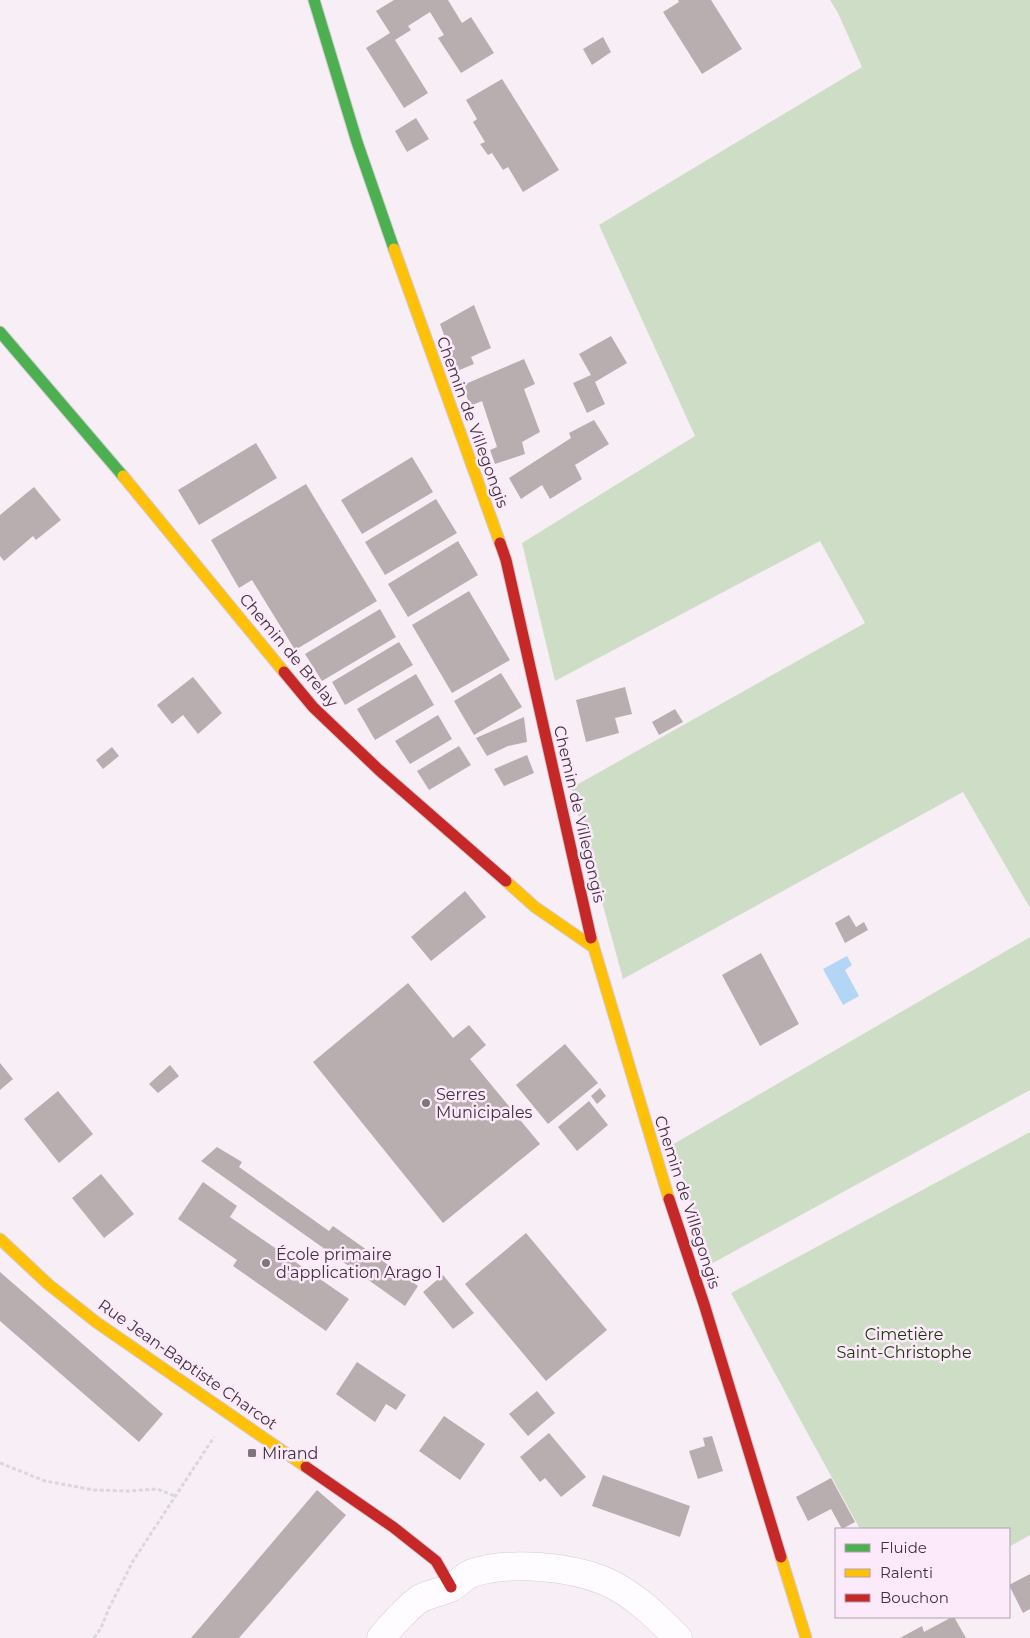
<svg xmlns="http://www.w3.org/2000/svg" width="1030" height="1638" viewBox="0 0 1030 1638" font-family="Montserrat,sans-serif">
  <rect width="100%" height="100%" fill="#f8eef6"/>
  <path fill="#cedec6" d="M830 0H1030V908L963 792 623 979 571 788 865 623 820 541 555 681 522 543 695 436 599 225 862 67 838 13Z
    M1030 937V1090L711 1264 672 1145Z
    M1030 1132V1535L1009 1547V1529H860L731 1293Z"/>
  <path fill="#b4d6f6" d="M847 956 852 965 845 970 859 996 843 1005 823 969Z"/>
  <path fill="#b8adaf" d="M394 0H448L462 23 471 17 494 53 461 73 438 38 444 35 430 12 408 26 411 30 395 40 428 93 404 108 366 48 390 33 376 11Z
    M678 0H711L742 49 702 74 663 12 679 2Z
    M603 37 611 52 592 65 583 49Z
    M502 79 559 170 523 192 508 167 503 170 492 153 488 155 480 144 485 142 473 122 477 119 466 100Z
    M416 118 429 139 407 152 395 131Z
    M474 305 491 348 471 357 474 364 457 371 440 324Z
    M611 336 627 363 595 382 605 404 587 413 573 383 591 375 579 354Z
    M524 359 535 384 524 389 540 432 522 442 525 454 495 464 490 450 497 447 482 401 470 406 463 385Z
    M594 420 609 444 575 465 582 479 550 499 542 485 521 499 509 478 571 438 569 433Z
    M256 443 277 478 199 525 178 490Z
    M412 457 433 492 362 534 341 500Z
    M306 484 377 601 295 650 252 580 239 588 211 540Z
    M34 487 61 520 36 540 33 536 4 561 0 556V515Z
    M436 499 457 533 385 575 365 542Z
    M458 541 478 575 408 617 388 584Z
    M469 591 510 660 452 693 412 625Z
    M380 609 396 637 322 681 305 654Z
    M399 642 413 665 345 705 332 682Z
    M501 673 522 707 474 735 454 701Z
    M416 674 434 705 375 740 357 709Z
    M193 677 222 713 198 734 183 715 172 724 157 705Z
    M625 687 632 714 615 718 619 733 586 742 576 700Z
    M675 709 683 722 659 735 652 722Z
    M438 715 452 739 410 764 395 741Z
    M524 717 527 742 508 746 487 756 476 738Z
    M459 746 471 765 429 790 417 771Z
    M112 747 119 756 103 769 96 760Z
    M527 755 534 773 504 786 494 769Z
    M465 891 486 917 431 961 411 937Z
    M849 915 856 927 864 922 868 930 845 943 835 923Z
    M761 953 799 1024 760 1046 722 975Z
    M408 983 453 1038 469 1025 486 1045 470 1059 540 1144 443 1223 313 1062Z
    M565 1044 598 1083 548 1124 516 1085Z
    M0 1063 13 1079 0 1090Z
    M170 1065 179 1076 158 1093 149 1084Z
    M600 1088 606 1096 597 1104 591 1096Z
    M58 1091 93 1134 59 1163 24 1119Z
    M589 1101 608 1125 577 1151 558 1127Z
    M217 1147 242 1162 239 1167 329 1231 333 1226 418 1286 405 1306 201 1161Z
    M101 1174 134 1214 104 1238 72 1198Z
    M203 1182 237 1206 230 1217 349 1299 326 1331 233 1266 237 1260 178 1219Z
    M526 1233 607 1330 546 1381 465 1284Z
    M0 1272 163 1414 139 1442 0 1321Z
    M443 1275 474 1313 453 1329 423 1292Z
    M357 1362 406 1395 396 1410 386 1404 375 1422 336 1394Z
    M537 1391 555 1413 528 1436 509 1414Z
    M444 1416 485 1444 460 1480 419 1451Z
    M549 1433 586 1477 561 1497 545 1478 540 1482 520 1457Z
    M712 1436 723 1471 698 1479 689 1451 705 1446 703 1438Z
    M603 1475 690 1506 680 1537 592 1506Z
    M831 1478 855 1522 842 1529 831 1509 808 1521 796 1497Z
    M317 1490 346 1515 239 1638H191Z
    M1030 1574V1609L1023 1613 1009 1585Z
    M952 1617H954L966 1638H900L922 1626 924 1632Z"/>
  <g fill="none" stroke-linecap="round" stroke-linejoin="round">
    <g stroke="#d4cbd3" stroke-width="29">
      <path id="street" d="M381 1638C389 1628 411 1604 421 1598 430 1594 441 1592 450 1588 458 1584 464 1576 472 1573 510 1561 570 1566 607 1582 634 1594 658 1618 678 1638"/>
    </g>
    <g stroke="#d4cbd3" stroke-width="13">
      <path id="fast" d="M314 0 357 142 394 249
        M0 332 123 476"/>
    </g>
    <g stroke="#d4cbd3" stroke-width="13">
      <path id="slow" d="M394 249 500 543
        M123 476 284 672
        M506 881 535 907 593 947
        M591 938 669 1199
        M0 1239 48 1284 96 1322 306 1467
        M781 1557 806 1638"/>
    </g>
    <g stroke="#d4cbd3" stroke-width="13">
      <path id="jam" d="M500 543 506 560 591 938
        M284 672 313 707 379 770 506 881
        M669 1199 704 1304 781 1557
        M306 1467 393 1527 436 1561 451 1587"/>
    </g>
    <path stroke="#dbd8db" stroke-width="3" stroke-dasharray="4 2.5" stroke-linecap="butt" d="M0 1463 45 1481 94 1490 129 1491 157 1489 175 1496
      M94 1638 101 1628 109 1608 133 1561 214 1437"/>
    <use href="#street" stroke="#fefcfe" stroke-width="28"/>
    <use href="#fast" stroke="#4caf50" stroke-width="11"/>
    <use href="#slow" stroke="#ffc107" stroke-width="11"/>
    <use href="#jam" stroke="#c62828" stroke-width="11"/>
  </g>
  <g fill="#80747e" stroke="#fceafa" stroke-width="2">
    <circle cx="426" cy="1103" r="5"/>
    <circle cx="266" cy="1263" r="5"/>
    <rect x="247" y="1448" width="10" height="10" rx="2.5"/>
  </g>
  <g text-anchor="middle" stroke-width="5" stroke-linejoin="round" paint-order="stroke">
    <g font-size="16" fill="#3f333e" stroke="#fceafa">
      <text transform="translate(473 422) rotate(70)" y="6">Chemin de Villegongis</text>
      <text transform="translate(289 650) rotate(50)" y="6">Chemin de Brelay</text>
      <text transform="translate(580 814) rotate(77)" y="6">Chemin de Villegongis</text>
      <text transform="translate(688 1202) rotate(72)" y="6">Chemin de Villegongis</text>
      <text transform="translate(188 1364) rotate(35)" y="6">Rue Jean-Baptiste Charcot</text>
    </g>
    <g font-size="16" fill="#3f333e" stroke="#fceafa" text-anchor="start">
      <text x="436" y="1100">Serres<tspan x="436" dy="18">Municipales</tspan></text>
      <text x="276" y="1260">École primaire<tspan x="276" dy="18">d'application Arago 1</tspan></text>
      <text x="262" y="1459">Mirand</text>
    </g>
    <g font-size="16" fill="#18370a" stroke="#fceafa">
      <text x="904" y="1340">Cimetière<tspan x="904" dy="18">Saint-Christophe</tspan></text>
    </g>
  </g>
  <rect x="835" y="1528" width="175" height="90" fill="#fceafa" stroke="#b0a1af"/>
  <rect x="845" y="1544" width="25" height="8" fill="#4caf50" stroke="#b0a1af"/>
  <text x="880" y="1553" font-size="15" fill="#3f333e">Fluide</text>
  <rect x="845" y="1569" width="25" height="8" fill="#ffc107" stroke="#b0a1af"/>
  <text x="880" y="1578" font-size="15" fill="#3f333e">Ralenti</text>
  <rect x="845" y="1594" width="25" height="8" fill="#c62828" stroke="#b0a1af"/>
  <text x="880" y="1603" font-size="15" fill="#3f333e">Bouchon</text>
</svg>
